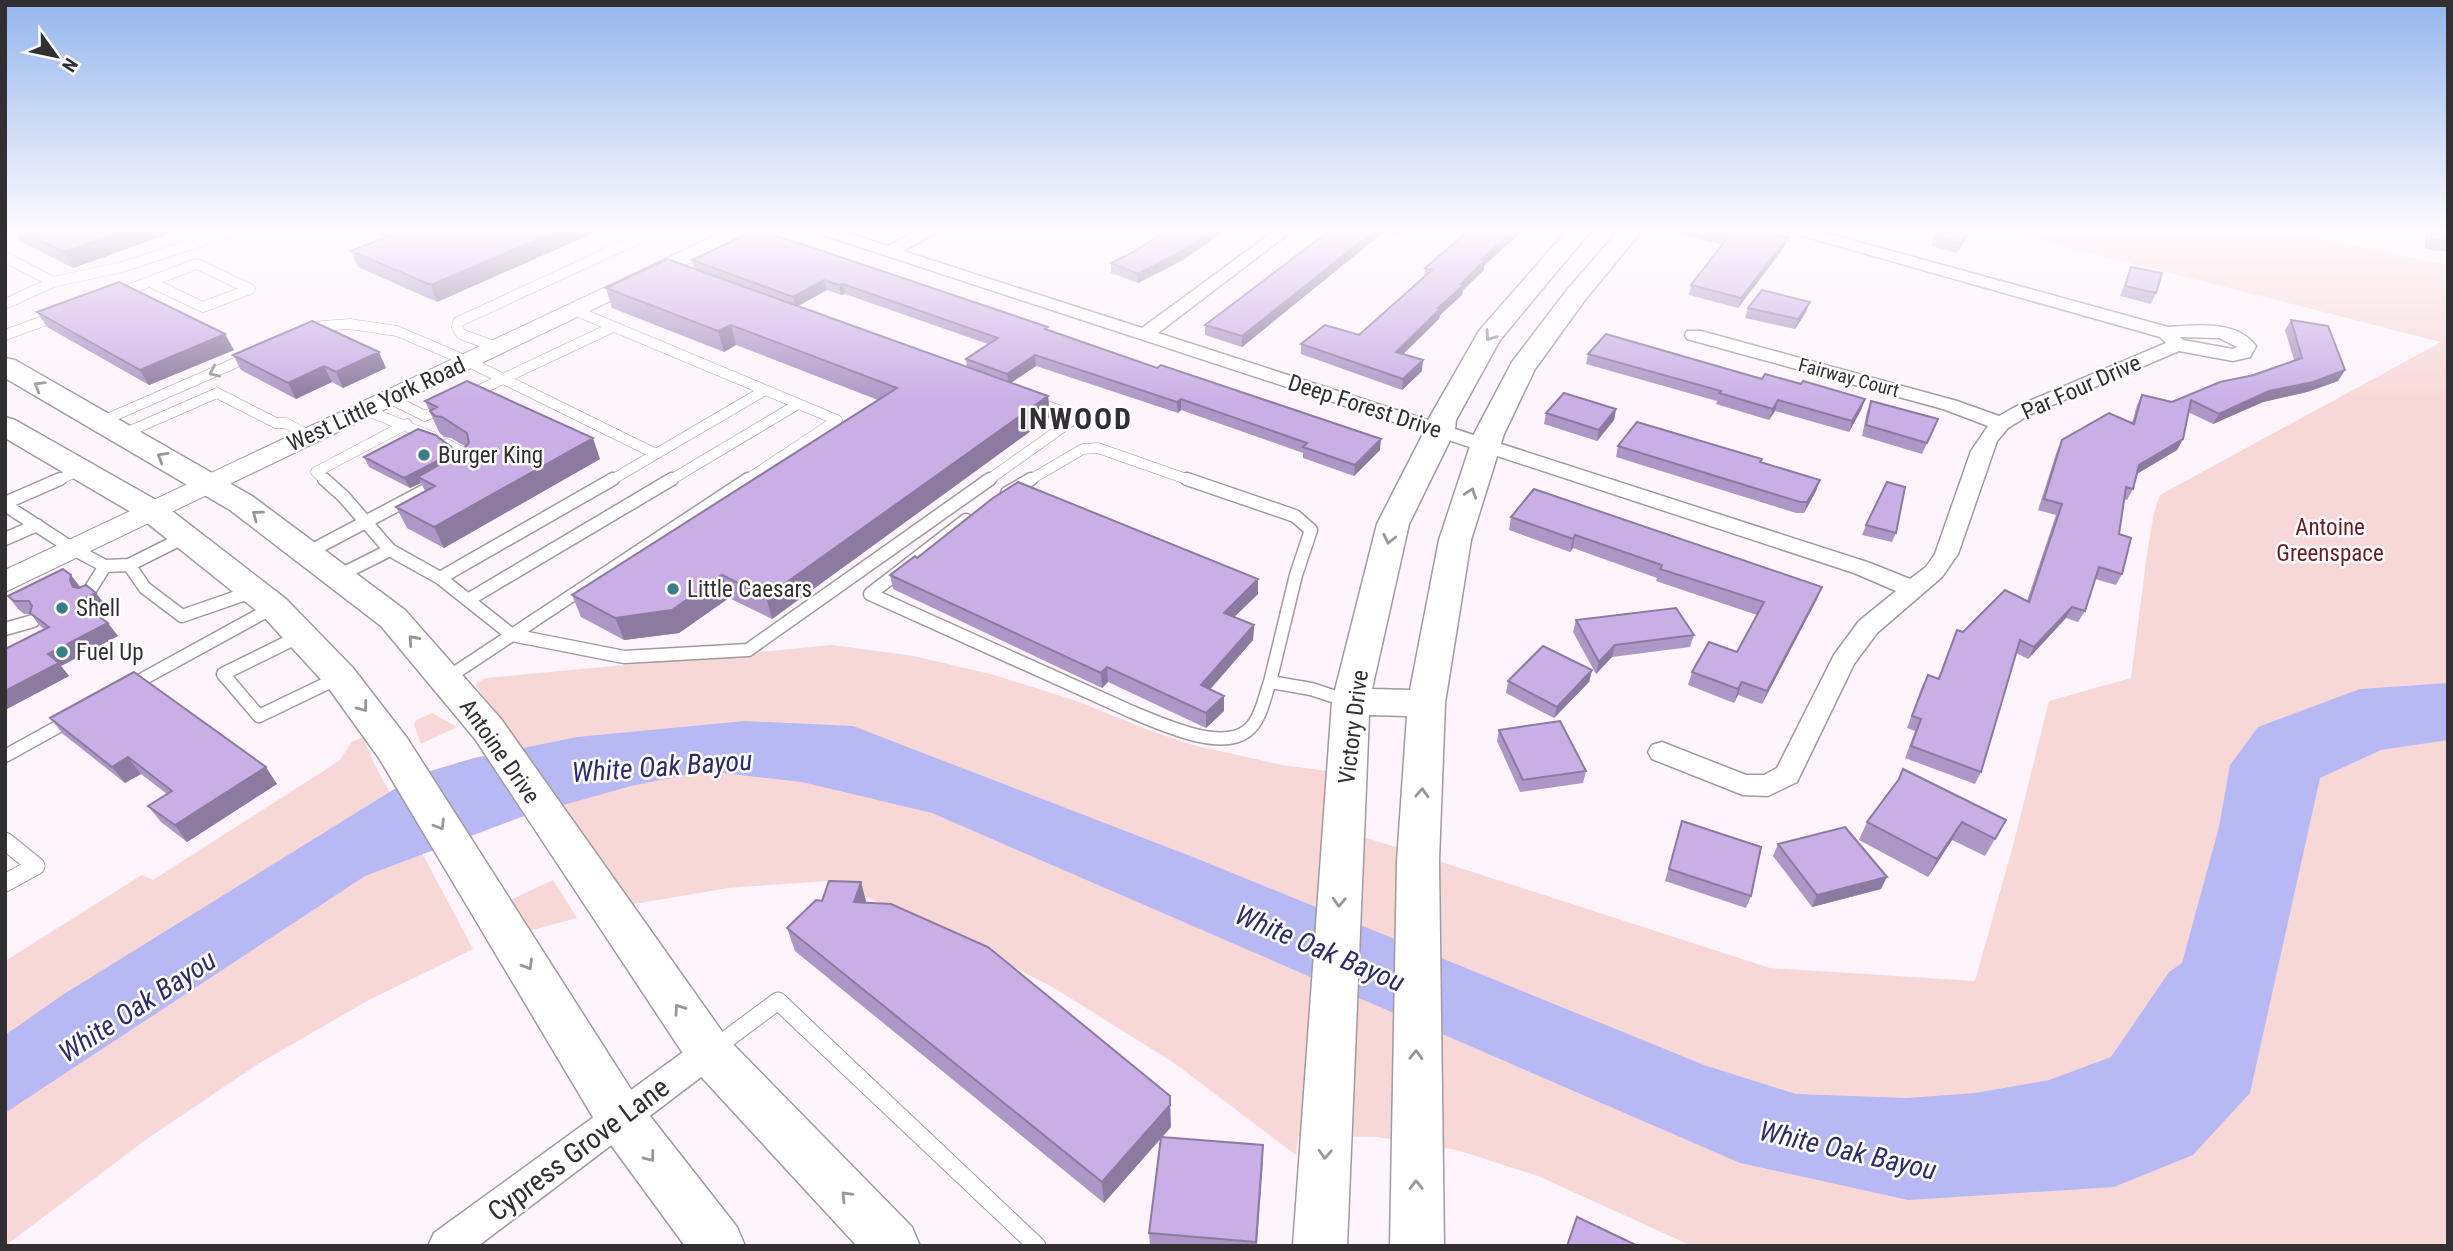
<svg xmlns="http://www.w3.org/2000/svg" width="2453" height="1251" viewBox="0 0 2453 1251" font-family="'Roboto Condensed',sans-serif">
  <rect width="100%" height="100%" fill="#fdf4fc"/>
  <path fill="#f8d8d7" d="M1993 228H2265L2448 265V1246H1692L1538 1176 1457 1150 1377 1137 1298 1136 1296 1155 1174 1063 1056 989 942 929 828 881 728 888 628 905 495 710 476 687 477 683 486 678 832 645 914 656 994 675 1074 700 1151 731 1193 745 1282 765 1328 771 1324 824 1770 968 1975 981 2014 842 2049 701 2131 678 2147 554 2154 513 2160 495 2441 342Z
    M432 713 457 727 421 744 414 724 416 720Z
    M363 737 374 763 473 949 367 1001 258 1064 144 1141 5 1246V961L142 875 153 880 339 761 352 742Z
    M553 880 577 918 525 932 510 900Z"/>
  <path fill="#b6b9f4" d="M2448 683V740L2381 750 2320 778 2250 1093 2193 1155 2114 1187 1908 1200 1740 1163 932 813 802 782 705 771 631 786 521 817 365 876 5 1113V1035L64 994 417 775 474 758 577 737 745 721 853 726 1198 859 1704 1065 1796 1094 1907 1098 1975 1093 2049 1080 2111 1057 2169 972 2182 963 2219 827 2230 765 2258 727 2360 689Z"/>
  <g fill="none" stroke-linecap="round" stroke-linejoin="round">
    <g stroke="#a199a0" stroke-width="11">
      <path id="service-far2" d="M5 239 35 228
        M5 257 53 282
        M117 294 197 264 250 289 203 307 150 282
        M5 304 53 282 122 267 242 228
        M574 310 837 420 745 481
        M309 331 322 326 350 324 397 331 467 361 656 454 610 481
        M5 335 57 316
        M496 347 461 334 457 327 458 322 661 228
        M471 394 613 327
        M389 398 425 416 445 407
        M365 410 433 437
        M100 422 251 356
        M123 434 217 393 276 423H286L310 436
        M447 444 468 455 471 461
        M656 454 765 390
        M56 481 80 470
        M326 481 316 472 407 424
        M669 481 798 404
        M987 481 1077 417 1033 401
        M1028 481 1083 449 1098 448 1192 481"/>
    </g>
    <g stroke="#a199a0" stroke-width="15">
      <path id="service-far1" d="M324 479 344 497 390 550
        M1187 479 1295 516 1311 530 1296 575 1270 682 1311 689 1348 701
        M1007 493 1031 479
        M5 503 60 479
        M5 505 73 549 105 566 129 565
        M966 520 870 594 1132 712C1159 723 1220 752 1247 731 1261 720 1264 698 1270 682
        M185 537 129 565 145 588 182 616 254 591
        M5 539 37 525
        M307 553 439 483
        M338 576 390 550 440 578 613 479
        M440 578 512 635 748 479
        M88 593 105 566
        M468 600 672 479
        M5 629 33 621
        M300 636 223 674 259 716 340 677
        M447 678 512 635 624 657 748 650 990 479
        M130 686 274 607
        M5 756 72 719"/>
    </g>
    <g stroke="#a199a0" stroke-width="19">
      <path id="service" d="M5 841 36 866 5 883
        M716 1047 778 1001 1037 1246"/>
    </g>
    <g stroke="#a199a0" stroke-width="3">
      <path id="minor" d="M809 228H832L888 246 922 228H942L940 231 903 251 1142 328 1278 228H1296L1158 333 1870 563 1910 579 1926 567 1935 554 1971 451 1988 426 1943 409 1687 339 1685 335 1687 331H1701L1957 401 1999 416 2015 407 2166 343 2160 337 1785 231 1783 228H1808L2168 327C2196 325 2237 320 2256 346L2250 357 2233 361 2179 351 2029 415 2008 428 1997 441 1958 554 1942 577 1877 633 1854 664 1797 782 1768 796 1743 795 1652 759 1648 752 1652 745 1662 742 1746 775H1764L1777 768 1834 655 1859 621 1896 591 1854 573 811 231ZM2180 337 2219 338 2237 347 2233 349 2183 340Z
        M709 1037 721 1042 726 1052 721 1062 478 1246H428L434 1233 697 1042Z"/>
    </g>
    <g stroke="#a199a0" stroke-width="2">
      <path id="tertiary" d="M731 228H757L754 232 5 592V570Z"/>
    </g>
    <g stroke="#a199a0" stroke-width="3">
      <path id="secondary" d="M1569 228H1593L1500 340 1456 420 1455 430 1409 524 1372 689 1410 690 1439 540 1474 434 1512 362 1567 290 1621 228H1644L1585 300 1535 369 1504 434 1471 540 1445 703 1439 861 1444 1246H1390L1397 861 1407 716 1369 715 1347 1246H1293L1332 702 1377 524 1425 430 1428 420 1479 331Z
        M5 358 15 360 252 496 405 610 501 719 726 1037 912 1227 920 1246H857L692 1067 475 739 381 626 230 510 5 378Z
        M5 417 15 420 163 504 286 599 353 668 407 738 639 1102 737 1227 745 1246H685L603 1134 379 758 327 686 262 615 141 518 5 438Z"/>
    </g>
    <use href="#service-far2" stroke="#fff" stroke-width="10"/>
    <use href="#service-far1" stroke="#fff" stroke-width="12"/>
    <use href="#service" stroke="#fff" stroke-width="17"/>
    <use href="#minor" fill="#fff" fill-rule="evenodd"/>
    <use href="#tertiary" fill="#fff" fill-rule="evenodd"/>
    <use href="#secondary" fill="#fff" fill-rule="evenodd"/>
  </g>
  <path fill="#ae96c6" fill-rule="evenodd" d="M5 228H185L73 268 20 241 12 228Z
    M363 228H605L437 302 358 267 351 251 385 237Z
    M1333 228H1407L1398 235 1385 231 1242 347 1205 335V325Z
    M1677 228H1758L1788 237 1785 246 1738 308 1689 295 1691 285 1722 245 1675 233Z
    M2425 228H2448V252L2425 249Z
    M757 229 1048 330 1380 450 1354 476 1303 458V453L1181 410 1178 413 1036 366 1011 383 1048 396 1050 417 772 619 729 598 679 633 624 640 581 617 572 595 878 400 736 345 724 352 612 308 606 288 694 269 692 260ZM827 290 841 295 845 294 988 344 966 359 967 367 798 306Z
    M1970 233 1957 253 1931 246 1935 236Z
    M1183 260 1138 283 1111 273V263Z
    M1484 266V270L1463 290 1462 295 1440 315 1439 319 1403 354 1422 371 1402 390 1301 354V344L1359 335 1424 276 1425 268Z
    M2131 267 2156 293 2151 304 2120 296 2127 277Z
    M1748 308 1806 312 1795 329 1745 318Z
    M37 312 234 350 149 385 47 327Z
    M2291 320 2345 370 2338 381 2307 392 2263 402 2213 424 2188 412 2183 439 2177 450 2137 474 2133 489 2127 500 2124 499 2119 534 2122 574 2116 585 2095 579 2085 611 2078 622 2066 618 2028 659 2016 653 1981 772 1975 784 1905 758 1915 731 1907 728 1922 686 1928 675 1938 678 1957 630 1963 632 2027 601 2056 515 2038 510 2057 451 2062 440 2132 423 2137 405 2142 395 2172 402 2294 360 2285 330Z
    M1588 354 1801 384 1865 399 1861 410 1849 432 1775 411 1769 420 1716 404 1717 401 1586 364Z
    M233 355 386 368 343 388 332 382 296 399 241 370Z
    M425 401 600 459 444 548 407 528 396 507 425 491 421 483 410 488 369 467 364 457 457 451 458 455 466 447 451 438 444 437 439 432Z
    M1871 401 1933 430 1922 454 1862 436 1867 412Z
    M1616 409 1614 420 1597 441 1544 424 1546 413Z
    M1618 446 1761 462 1816 491 1804 513H1796L1616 457Z
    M1511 517 1817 599 1762 704 1738 695 1734 703 1688 685 1692 672 1737 652 1757 615 1656 581 1657 578 1573 548 1570 552 1509 530Z
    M1866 525 1896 533 1892 542 1862 535Z
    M890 575 1258 594 1234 617 1254 625 1253 640 1210 689 1224 711 1206 728 1108 682 1102 688 893 589Z
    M80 588 96 593 106 606 93 612 118 636 61 666 69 676 5 710 44 629 40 626 31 614H24L18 609 8 596Z
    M1576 620 1694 635 1690 647 1612 657 1596 674 1573 632Z
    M1592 670 1589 682 1554 718 1506 693 1508 681Z
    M50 718 277 784 187 842 161 822 148 806 167 794 141 774 125 783 63 734Z
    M1499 730 1586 771 1583 783 1520 792 1497 741Z
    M1903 769 2006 820 1985 856 1952 840 1928 877 1859 840 1867 822 1896 783Z
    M1682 821 1751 896 1746 908 1665 881Z
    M1778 844 1881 889 1812 907 1773 856Z
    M866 903 1171 1127 1162 1137 1263 1162 1257 1246H1150L1149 1233 1161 1138 1104 1203 795 951 787 928Z"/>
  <path fill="#8d7aa1" d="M132 228H185L73 268 64 252Z
    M564 228H605L437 302 431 285Z
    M1216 228H1230L1183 260 1138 283V274Z
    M1378 228H1385V231L1242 347V336Z
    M1399 228H1407L1398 235Z
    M1517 228H1526L1484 266V270L1463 290 1462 295 1440 315 1439 319 1395 362 1396 352 1461 284 1482 259Z
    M1971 228H1972L1970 233 1957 253 1961 243Z
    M1788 237 1785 246 1738 308 1741 298Z
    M824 280 827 290 796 307 793 297Z
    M843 284 845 294 841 295 839 285Z
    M1810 302 1806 312 1795 329 1798 319Z
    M731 325 736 345 724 352 718 331Z
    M225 334 234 350 149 385 140 370Z
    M379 352 386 368 343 388 336 372Z
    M1035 355 1036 366 1009 384 1007 374Z
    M1423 360 1422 371 1402 390 1403 379Z
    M324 366 332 382 296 399 288 383Z
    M2345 370 2338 381 2307 392 2263 402 2213 424 2219 414 2269 391Z
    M1048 396 1050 417 772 619 766 597Z
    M1181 399V410L1178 413 1177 402Z
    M1865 399 1861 410 1849 432 1852 421Z
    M1778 400 1775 411 1769 420 1773 409Z
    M1616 409 1614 420 1597 441 1599 430Z
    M593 438 600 459 444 548 434 527Z
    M1381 439 1380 450 1354 476 1355 465Z
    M2183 439 2177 450 2133 476 2139 465Z
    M457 451 461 462 418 477 421 483 410 488 404 478Z
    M1820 480 1816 491 1804 513 1807 502Z
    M1575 535 1573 548 1570 552 1573 539Z
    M71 575 81 588 96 593 106 606 88 615 78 602 70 580Z
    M722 575 729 598 679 633 624 640 615 618Z
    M1258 579V594L1224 627V613Z
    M1822 587 1817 599 1762 704 1767 691Z
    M2072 607 2066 618 2028 659 2034 647Z
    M108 623 118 636 61 666 69 676 5 710V691L48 654Z
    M1254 625 1253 640 1201 700V685Z
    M1615 645 1612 657 1596 674 1599 662Z
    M1107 667 1108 682 1102 688 1101 673Z
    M1592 670 1589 682 1554 718 1557 707Z
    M1742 682 1738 695 1734 703 1738 689Z
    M1224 696V711L1206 728V713Z
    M128 757 141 774 125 783 112 767Z
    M266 767 277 784 187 842 175 825Z
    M1962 822 1952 840 1928 877 1937 859Z
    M1887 877 1881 889 1812 907 1817 895Z
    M861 882 867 905 854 902Z
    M1170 1096 1171 1127 1104 1203 1102 1182Z"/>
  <path fill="#caaee6" stroke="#8d7aa1" stroke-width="2" d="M15 228H132L64 252Z
    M393 228H564L431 285 351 251 400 231Z
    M1171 228H1216L1182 251 1138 274 1111 263 1135 251Z
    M1333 228H1378L1242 336 1205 325Z
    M1472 228H1517L1482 259 1485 260 1461 284 1464 285 1438 308 1440 309 1396 352 1423 360 1403 379 1301 344 1325 325 1359 335 1432 270 1425 268Z
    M1694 228H1758L1788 237 1741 298 1691 285 1729 236Z
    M1941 228H1971L1961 243 1935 236Z
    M2431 228H2448V242L2431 239Z
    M757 229 1048 327 1045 329 1157 368 1161 365 1381 439 1355 465 1303 447 1307 443 1181 399 1177 402 1035 355 1007 374 966 359 998 338 843 284 839 285 824 280 793 297 692 260Z
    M667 259 1048 396 766 597 722 575 672 610 615 618 572 595 897 388 731 325 718 331 606 288Z
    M2131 267 2162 273 2156 293 2125 286Z
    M119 282 225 334 140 370 37 312Z
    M1762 290 1810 302 1798 319 1748 308Z
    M2291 320 2328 326 2345 370 2313 382 2269 391 2219 414 2191 400 2183 439 2139 465 2133 489 2126 487 2119 534 2131 538 2122 574 2099 567 2085 611 2072 607 2034 647 2020 640 1981 772 1911 746 1921 719 1912 716 1928 675 1939 679 1957 630 1963 632 2005 590 2029 602 2062 504 2044 499 2062 440 2109 413 2134 424 2142 395 2172 402 2220 382 2254 375 2302 358Z
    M312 321 379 352 336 372 324 366 288 383 233 355Z
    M1606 334 1762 379 1765 374 1801 384 1803 381 1865 399 1852 421 1778 400 1773 409 1719 393 1721 391 1588 354Z
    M467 381 593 438 434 527 396 507 435 486 418 477 460 453 469 443 467 433 442 417 435 416 430 411 437 407 425 401Z
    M1564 393 1616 409 1599 430 1546 413Z
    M1871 401 1938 419 1927 443 1866 425Z
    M1637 422 1762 459 1760 462 1820 480 1807 502H1800L1618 446Z
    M418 429 435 435 457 451 404 478 364 457Z
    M1018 482 1258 579 1224 613 1254 625 1201 685 1224 696 1206 713 1107 667 1101 673 890 575 915 556 917 558 993 498Z
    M1887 482 1905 487 1896 533 1866 525Z
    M1534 489 1822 587 1767 691 1742 682 1738 689 1692 672 1709 642 1737 652 1764 602 1660 569 1662 565 1575 535 1573 539 1511 517Z
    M63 569 71 575 70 580 73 587 79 588 86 585 96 593 78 602 108 623 48 654 59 663 5 691V649L49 627 30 613 32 606 29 601H14L8 596Z
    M1676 608 1694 635 1615 645 1599 662 1576 620Z
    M1543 646 1592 670 1557 707 1508 681Z
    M134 672 266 767 175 825 148 806 172 791 128 757 112 767 50 718Z
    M1560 721 1586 771 1523 780 1499 730Z
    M1903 769 2006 820 1995 839 1962 822 1937 859 1867 822 1899 779Z
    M1682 821 1761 847 1751 896 1669 869Z
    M1845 827 1887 877 1817 895 1778 844Z
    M829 881 861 882 854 902 891 904 988 947 1170 1096V1105L1102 1182 787 928 816 900 822 901Z
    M1161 1137 1263 1145 1256 1242 1149 1233Z
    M1577 1217 1638 1246H1567Z"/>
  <defs><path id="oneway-chevron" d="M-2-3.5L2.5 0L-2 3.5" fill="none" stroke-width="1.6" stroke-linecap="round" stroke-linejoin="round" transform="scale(1.75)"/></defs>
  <g stroke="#989798">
    <use href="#oneway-chevron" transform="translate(1490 336) rotate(125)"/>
    <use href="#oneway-chevron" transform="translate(214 372) rotate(156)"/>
    <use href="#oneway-chevron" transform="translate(39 386) rotate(-149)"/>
    <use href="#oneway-chevron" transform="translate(162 457) rotate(-150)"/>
    <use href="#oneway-chevron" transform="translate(1471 493) rotate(-72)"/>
    <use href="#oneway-chevron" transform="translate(257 515) rotate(-143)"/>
    <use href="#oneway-chevron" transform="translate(1389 539) rotate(103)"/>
    <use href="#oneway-chevron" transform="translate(413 640) rotate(-132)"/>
    <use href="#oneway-chevron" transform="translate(363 707) rotate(53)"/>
    <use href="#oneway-chevron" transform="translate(1422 793) rotate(-87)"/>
    <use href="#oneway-chevron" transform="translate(440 825) rotate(58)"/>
    <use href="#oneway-chevron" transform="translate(1339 902) rotate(93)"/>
    <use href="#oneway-chevron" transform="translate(528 965) rotate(59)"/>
    <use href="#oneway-chevron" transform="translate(679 1009) rotate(-125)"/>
    <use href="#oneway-chevron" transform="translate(1416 1055) rotate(-89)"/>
    <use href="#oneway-chevron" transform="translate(1325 1154) rotate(93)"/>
    <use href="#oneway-chevron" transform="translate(650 1157) rotate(53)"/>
    <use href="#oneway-chevron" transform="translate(1416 1185) rotate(-91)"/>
    <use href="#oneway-chevron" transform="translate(846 1196) rotate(-134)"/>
  </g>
  <linearGradient id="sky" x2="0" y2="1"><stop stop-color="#94b6ed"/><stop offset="0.57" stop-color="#fefafe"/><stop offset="1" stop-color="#fefafe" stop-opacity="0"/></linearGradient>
  <rect width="2453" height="403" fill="url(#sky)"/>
  <g fill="#387f89" stroke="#fff" stroke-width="2.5">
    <circle cx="424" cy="455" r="7"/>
    <circle cx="673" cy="589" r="7"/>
    <circle cx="62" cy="608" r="7"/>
    <circle cx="62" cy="652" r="7"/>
  </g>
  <g text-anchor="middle" stroke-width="5" stroke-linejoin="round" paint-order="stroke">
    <g font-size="19" fill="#322f32" stroke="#fff">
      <text transform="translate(1849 377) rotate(15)" y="7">Fairway Court</text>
    </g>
    <g font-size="23" fill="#322f32" stroke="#fff">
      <text transform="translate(2081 387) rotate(-24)" y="8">Par Four Drive</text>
      <text transform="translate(376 404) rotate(-25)" y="8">West Little York Road</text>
      <text transform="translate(1365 406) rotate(18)" y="8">Deep Forest Drive</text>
      <text transform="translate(1353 727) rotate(-83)" y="8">Victory Drive</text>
      <text transform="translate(500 751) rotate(55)" y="8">Antoine Drive</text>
    </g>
    <g font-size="23" fill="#322f32" stroke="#fff" text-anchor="start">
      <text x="438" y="463">Burger King</text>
      <text x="687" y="597">Little Caesars</text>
      <text x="76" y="616">Shell</text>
      <text x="76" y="660">Fuel Up</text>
    </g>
    <g font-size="23" fill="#6c1b22" stroke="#fff">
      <text x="2330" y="535">Antoine<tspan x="2330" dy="26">Greenspace</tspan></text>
    </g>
    <g font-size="28" font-style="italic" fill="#2f2a6d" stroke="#fff">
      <text transform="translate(662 766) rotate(-4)" y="10">White Oak Bayou</text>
      <text transform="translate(1320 948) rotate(23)" y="10">White Oak Bayou</text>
      <text transform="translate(137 1006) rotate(-33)" y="10">White Oak Bayou</text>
      <text transform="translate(1848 1150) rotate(13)" y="10">White Oak Bayou</text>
    </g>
    <g font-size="28" fill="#322f32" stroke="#fff">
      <text transform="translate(578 1149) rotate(-37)" y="10">Cypress Grove Lane</text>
    </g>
    <g font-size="30" font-weight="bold" letter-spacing="2" fill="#322f32" stroke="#fff">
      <text x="1076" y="429">INWOOD</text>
    </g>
  </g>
  <rect width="2453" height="1251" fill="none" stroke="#322f32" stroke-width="14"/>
  <g transform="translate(56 56) rotate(123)" stroke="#ffffff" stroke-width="5" paint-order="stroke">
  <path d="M0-5L12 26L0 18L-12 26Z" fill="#322f32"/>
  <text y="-10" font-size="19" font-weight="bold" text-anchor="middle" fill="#322f32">N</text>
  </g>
</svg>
